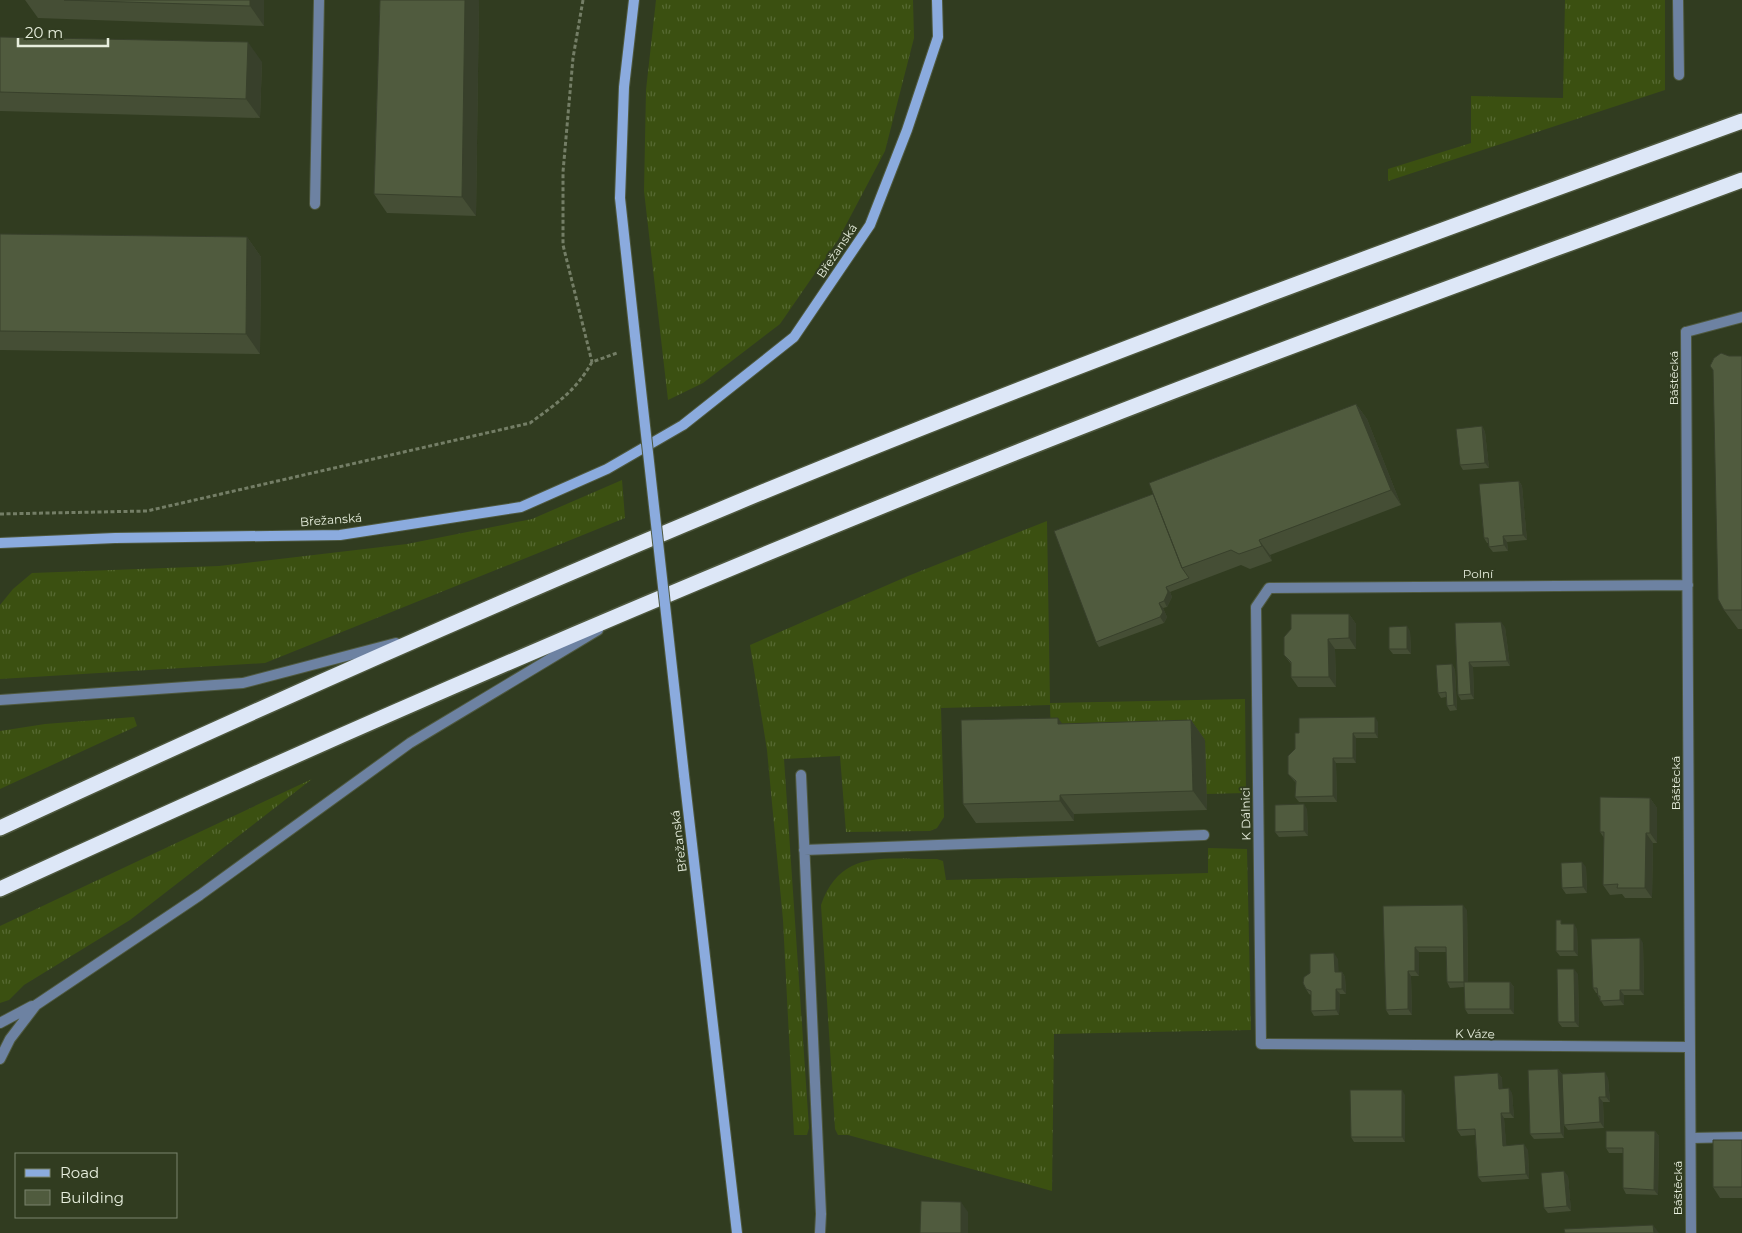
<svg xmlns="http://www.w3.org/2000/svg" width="1742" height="1233" viewBox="0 0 1742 1233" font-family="Montserrat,sans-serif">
  <defs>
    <pattern id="grass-tufts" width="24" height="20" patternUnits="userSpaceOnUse" patternTransform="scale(1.25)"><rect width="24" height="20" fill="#3b5011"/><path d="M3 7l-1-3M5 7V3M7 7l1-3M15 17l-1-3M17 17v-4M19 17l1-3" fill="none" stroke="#576a33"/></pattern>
  </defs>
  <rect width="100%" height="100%" fill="#313c20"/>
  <path fill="url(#grass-tufts)" d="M656 0H913L914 38 885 151 838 240 780 324 703 383 668 400 644 191 646 90Z
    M1565 0H1665V90L1388 181V169L1471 143V96L1563 98Z
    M622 480 625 518 265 663 0 679V605L13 589 32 573 219 566 407 544 532 519Z
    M1047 521 1050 703 1245 699 1246 793 1206 794 1051 737 1050 705 941 708 944 817 937 828 930 831 846 832 840 756 784 759 809 1128 807 1135H794L783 920 767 750 750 645 908 576Z
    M134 717 137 726 0 789V731L45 724Z
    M312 779 130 920 24 985 9 1000 0 1003V926Z
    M1208 848 1247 849 1251 1030 1054 1034 1052 1191 848 1135H838L835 1129 821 905C841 847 888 860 937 859L943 861 946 880 1208 873Z"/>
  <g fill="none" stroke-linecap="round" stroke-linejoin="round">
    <g stroke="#4e583e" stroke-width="12">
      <path id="lane" d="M1678 0 1679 75
        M315 204 319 0
        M1686 332 1742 317
        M0 700 243 683 396 643
        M801 775 821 1214 820 1233
        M804 850 1204 835
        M0 1023 32 1006
        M0 1059 10 1039 36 1005 200 895 410 743 598 630
        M1691 1138 1742 1137"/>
    </g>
    <g stroke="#4e583e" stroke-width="12">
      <path id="street" d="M1686 332 1691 1233
        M1688 585 1269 588 1256 607 1261 1044 1689 1047"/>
    </g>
    <g stroke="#4e583e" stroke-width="12">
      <path id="secondary" d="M634 0 624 87 620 198 636 345
        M0 543 115 538 340 535 521 507 607 469 683 425 794 337 870 225 907 130 938 37 937 0
        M684 775 737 1233"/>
    </g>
    <g stroke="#4e583e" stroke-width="18">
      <path id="highway" d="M0 828C254 710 511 596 770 489 1090 358 1416 239 1742 121
        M0 889C364 722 731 563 1104 418 1316 335 1529 259 1742 180"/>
    </g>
    <path stroke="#747e66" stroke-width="3" stroke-dasharray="4 2.5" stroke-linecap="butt" d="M583 0 573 58 563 172V245L592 362
      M0 514 147 511 530 423C557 403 575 392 592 362L617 353"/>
    <use href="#lane" stroke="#6d82a2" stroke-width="10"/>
    <use href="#street" stroke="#6d82a2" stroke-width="10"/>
    <use href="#secondary" stroke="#8babde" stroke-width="10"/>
    <use href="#highway" stroke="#dde7f7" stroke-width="15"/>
    <g stroke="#4e583e" stroke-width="12" stroke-linecap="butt">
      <path id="secondary-bridge" d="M636 345 684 775"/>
    </g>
    <use href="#secondary-bridge" stroke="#8babde" stroke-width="10"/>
  </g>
  <path fill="#454e35" d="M25 0H264V26L38 18Z
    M380 0H479L476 216 387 213 374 194Z
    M0 37 262 62 260 118 0 111Z
    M0 234 247 237 261 257 260 354 0 350Z
    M1729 356H1742V629H1738L1724 610Z
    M1356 404 1367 419 1401 505 1270 555 1272 561 1250 569 1241 565 1170 592 1172 597 1167 607 1163 608 1167 617 1164 623 1099 647 1096 642 1153 494Z
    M1482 426 1485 432 1489 468 1463 470 1460 465Z
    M1519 481 1522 486 1527 540 1507 542 1508 551 1493 552 1489 547V543H1487L1484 538Z
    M1349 614 1356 624V649H1335L1336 687H1298L1291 677V664L1284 655Z
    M1455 623 1505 627 1510 666 1473 667 1474 699 1461 700 1458 695Z
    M1410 631 1411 654H1393L1389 649Z
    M1452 664 1455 670 1457 710 1450 711 1447 706 1446 697 1441 698 1438 693Z
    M1191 720 1205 740 1207 810 1074 814V821L976 823 963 804 1062 724Z
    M1378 722V738H1356V763H1336L1337 802H1299L1295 797 1296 783 1288 774 1299 733Z
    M1650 798 1657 808V843H1653L1652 898H1625L1622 894 1610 895 1603 885 1604 838 1600 832Z
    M1307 809 1308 836 1279 837 1275 832Z
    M1586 867 1587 893 1566 894 1562 888Z
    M1383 906 1467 910 1468 982H1510L1514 987V1014H1468L1465 1009 1464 987 1450 988 1447 982 1446 952H1419V976H1411L1412 1015H1389L1386 1010Z
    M1577 929 1578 956H1560L1556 951Z
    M1643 943 1644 995H1624V1005L1604 1006 1598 996V993H1596L1593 988Z
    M1338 959V972H1342L1345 977 1346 994H1340L1339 1015 1314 1016 1311 1011V995L1309 994 1306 989Z
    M1578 974 1579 1027H1562L1558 1022Z
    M1558 1069 1562 1074 1564 1138 1534 1139 1530 1134Z
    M1498 1073 1502 1078V1088L1512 1093 1514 1118H1504L1506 1146 1528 1150 1529 1179 1482 1182 1478 1177 1475 1135 1461 1136 1457 1130Z
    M1608 1078 1610 1102H1603L1604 1128 1568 1130 1564 1125Z
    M1405 1095V1142H1354L1351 1137Z
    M1655 1131 1659 1136 1658 1195 1626 1194 1623 1188V1153H1609L1606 1148Z
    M1742 1140V1198H1720L1713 1187Z
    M1568 1176 1571 1211 1548 1213 1544 1208Z"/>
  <path fill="#38402b" d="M250 0H264V26L250 6Z
    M465 0H479L476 216 462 197Z
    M248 42 262 62 260 118 246 99Z
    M247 237 261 257 260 354 246 334Z
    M1356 404 1367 419 1401 505 1391 490Z
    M1482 426 1485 432 1489 468 1485 463Z
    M1519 481 1522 486 1527 540 1523 535Z
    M1503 536 1507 542 1508 551 1504 545Z
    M1259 540 1270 555 1272 561 1262 546Z
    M1166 587 1170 592 1172 597 1167 607 1164 601Z
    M1159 603 1163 608 1167 617 1164 623 1160 617Z
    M1349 614 1356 624V649L1349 638Z
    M1501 622 1505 627 1510 666 1507 661Z
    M1407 626 1410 631 1411 654 1407 649Z
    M1328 639 1335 649 1336 687 1329 677Z
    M1469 662 1473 667 1474 699 1471 694Z
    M1452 664 1455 670 1457 710 1454 705Z
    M1375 717 1378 722V738L1375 733Z
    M1058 718 1072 737 1058 724Z
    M1191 720 1205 740 1207 810 1193 791Z
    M1353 733 1356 738V763L1353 758Z
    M1333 758 1336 763 1337 802 1333 796Z
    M1060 795 1074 814V821L1060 801Z
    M1650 798 1657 808V843L1650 833Z
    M1304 804 1307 809 1308 836 1304 831Z
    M1646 833 1653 843 1652 898 1645 888Z
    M1582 862 1586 867 1587 893 1583 887Z
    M1463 905 1467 910 1468 987 1464 982Z
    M1574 924 1577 929 1578 956 1574 951Z
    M1640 938 1643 943 1644 995 1640 990Z
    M1415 947 1419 952V976L1415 971Z
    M1334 953 1338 959 1339 977 1335 972Z
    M1574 969 1578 974 1579 1027 1575 1022Z
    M1408 971 1411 976 1412 1015 1408 1009Z
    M1342 972 1345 977 1346 994 1342 989Z
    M1510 982 1514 987V1014L1510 1009Z
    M1336 989 1340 994 1339 1015 1336 1010Z
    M1620 990 1624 995V1005L1620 1000Z
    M1558 1069 1562 1074 1564 1138 1561 1133Z
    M1605 1072 1608 1078 1610 1102 1606 1097Z
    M1498 1073 1502 1078 1503 1094 1499 1089Z
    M1509 1088 1512 1093 1514 1118 1510 1113Z
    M1402 1090 1405 1095V1142L1402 1137Z
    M1599 1097 1603 1102 1604 1128 1600 1122Z
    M1501 1113 1504 1118 1507 1151 1503 1146Z
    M1655 1131 1659 1136 1658 1195 1654 1190Z
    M1524 1144 1528 1150 1529 1179 1526 1174Z
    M1564 1171 1568 1176 1571 1211 1567 1206Z
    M961 1202 968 1212V1233H961Z
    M1653 1225 1659 1233H1654Z"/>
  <path fill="#505b3e" stroke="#38402b" d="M64 0H250V6Z
    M380 0H465L462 197 374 194Z
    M0 37 248 42 246 99 0 92Z
    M0 234 247 237 246 334 0 331Z
    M1721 353 1729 356H1742V610H1724L1718 599 1713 370 1710 366 1714 358Z
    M1356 404 1391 490 1259 540 1262 546 1239 554 1231 550 1182 568 1149 483Z
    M1482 426 1485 463 1460 465 1456 429Z
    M1519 481 1523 535 1503 536 1504 545 1489 547 1488 538H1484L1479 484Z
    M1153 494 1182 568 1189 578 1166 587 1168 592 1164 601 1159 603 1163 612 1160 617 1096 642 1054 531Z
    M1291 614H1349V638L1328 639 1329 677H1291V662L1284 655V637L1291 629Z
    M1501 622 1507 661 1469 662 1471 694 1458 695 1455 623Z
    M1407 626V649H1389V627Z
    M1452 664 1454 705 1447 706 1446 692 1438 693 1436 665Z
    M1375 717V733H1353V758H1333V796L1295 797 1296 781 1288 774V756L1295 749V733H1299V718Z
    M1058 718V724L1191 720 1193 791 1060 795V801L963 804 961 720Z
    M1600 797 1650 798V833H1646L1645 888H1617L1618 884 1603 885 1604 832H1600Z
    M1304 804V831L1275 832V805Z
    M1582 862 1583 887 1562 888 1561 863Z
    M1463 905 1464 982H1510V1009H1465L1464 982H1447L1446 947H1415V971H1408V1009L1386 1010 1383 906Z
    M1556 920H1561V924H1574V951H1556Z
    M1640 938V990H1620V1000L1600 1001V996H1598L1597 988H1593L1591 939Z
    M1334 953 1335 972H1342V989H1336V1010L1311 1011V991L1306 989 1303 983 1304 977 1310 973V954Z
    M1557 969H1574L1575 1022H1558Z
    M1558 1069 1561 1133 1530 1134 1528 1070Z
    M1605 1072 1606 1097H1599L1600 1122 1564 1125 1562 1074Z
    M1498 1073 1499 1089 1509 1088 1510 1113H1501L1503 1146 1524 1144 1526 1174 1478 1177 1475 1129 1457 1130 1454 1076Z
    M1350 1090H1402V1137H1351Z
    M1606 1131H1655L1654 1190 1623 1188V1148H1606Z
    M1713 1140H1742V1187H1713Z
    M1564 1171 1567 1206 1544 1208 1541 1173Z
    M921 1201 961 1202V1233H920Z
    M1653 1225 1654 1233H1565L1564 1229Z"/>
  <g text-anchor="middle" stroke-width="4" stroke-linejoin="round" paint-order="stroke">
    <g font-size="12" fill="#e7eedd" stroke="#313c20">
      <text transform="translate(837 251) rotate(-56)" y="4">Břežanská</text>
      <text transform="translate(1674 378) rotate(-90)" y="4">Báštěcká</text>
      <text transform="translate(331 520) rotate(-4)" y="4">Břežanská</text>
      <text x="1478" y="578">Polní</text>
      <text transform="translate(1676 783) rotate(-90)" y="4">Báštěcká</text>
      <text transform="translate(1246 814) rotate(-91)" y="4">K Dálnici</text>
      <text transform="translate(679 841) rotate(-97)" y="4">Břežanská</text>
      <text transform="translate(1475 1034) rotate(1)" y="4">K Váze</text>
      <text transform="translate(1678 1188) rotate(-90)" y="4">Báštěcká</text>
    </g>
  </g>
  <rect x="15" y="1153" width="162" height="65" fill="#313c20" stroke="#7a836c"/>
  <rect x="25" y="1169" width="25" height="8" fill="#8babde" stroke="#7a836c"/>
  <text x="60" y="1178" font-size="15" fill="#e7eedd">Road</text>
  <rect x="25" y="1190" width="25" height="15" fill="#505b3e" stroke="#7a836c"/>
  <text x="60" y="1203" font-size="15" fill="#e7eedd">Building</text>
  <path d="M18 38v8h90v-8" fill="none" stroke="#e7eedd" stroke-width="2.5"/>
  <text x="25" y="38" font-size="15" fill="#e7eedd" stroke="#313c20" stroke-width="4" paint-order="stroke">20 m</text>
</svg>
